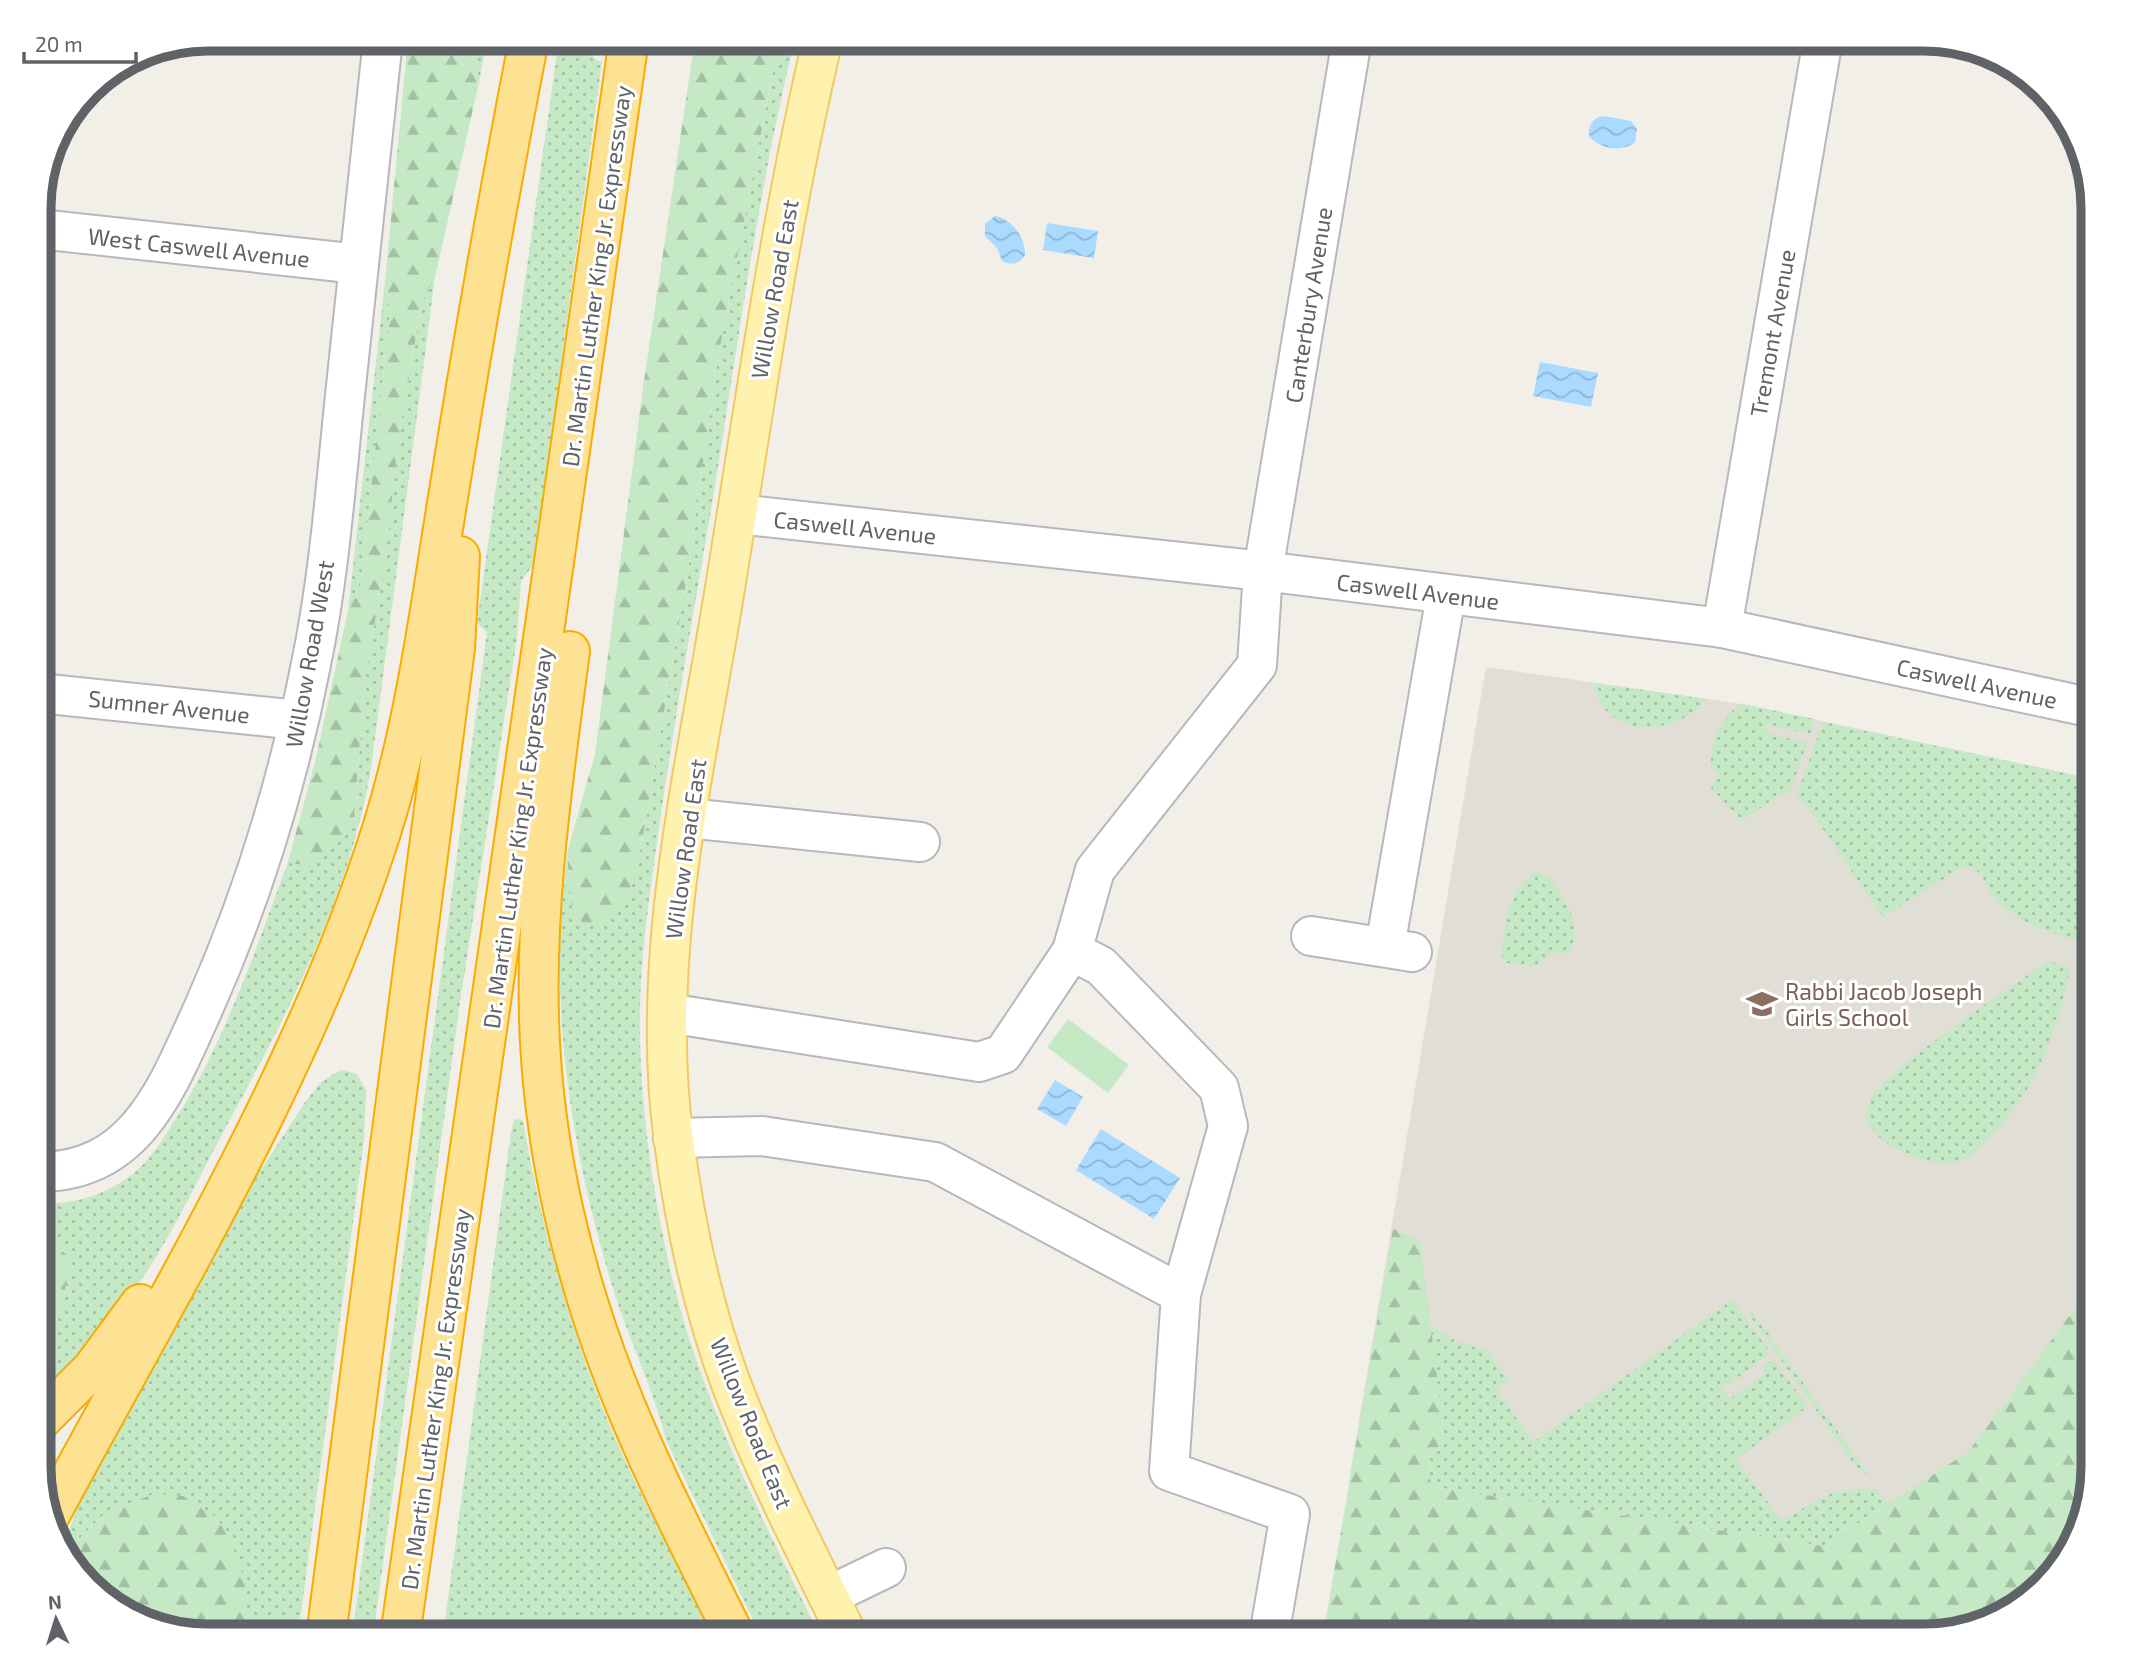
<svg xmlns="http://www.w3.org/2000/svg" width="2132" height="1675" viewBox="0 0 2132 1675" font-family="'Exo 2',sans-serif">
<defs>
<pattern id="green-dots" width="8" height="8" patternUnits="userSpaceOnUse" patternTransform="scale(1.75)"><rect width="8" height="8" fill="#c5e8c5"/><path d="M2 2h.1M6 6h.1" fill="none" stroke="#a3c0a4" stroke-width="1.8" stroke-linecap="round"/></pattern>
<pattern id="forest-firs" width="22" height="20" patternUnits="userSpaceOnUse" patternTransform="scale(1.75)"><rect width="22" height="20" fill="#c5e8c5"/><path d="M5 1l3.5 6h-7zM16 11l3.5 6h-7z" fill="#a3c0a4"/></pattern>
<pattern id="water-waves" width="16" height="10" patternUnits="userSpaceOnUse" patternTransform="scale(1.75)"><rect width="16" height="10" fill="#aadaff"/><path d="M0 5q4-4 8 0t8 0" fill="none" stroke="#8eb4d2"/></pattern>
</defs>
<rect width="100%" height="100%" fill="#f1efe8"/>
<path fill="#e1ded6" d="M1486 667 1742 704 2093 779V1284L1969 1451 1824 1546 1350 1474Z"/>
<g fill="url(#green-dots)">
<path d="M477 39H487L478 87 473 69Z"/>
<path d="M559 39H598L593 58 602 62 534 564 521 581 517 638 460 1002 373 1636H352L487 632 477 623Z"/>
<path d="M779 39H795C757 193 737 353 711 510 693 616 674 722 659 828 649 899 638 970 640 1041 642 1110 651 1179 665 1246 693 1385 758 1510 820 1636H761L666 1440C653 1387 628 1338 612 1285 578 1172 557 1057 560 938 561 910 565 882 567 853L572 907 641 848 688 571 717 363Z"/>
<path d="M435 277 371 768C350 895 288 1013 227 1125 202 1171 179 1221 151 1265 120 1314 80 1358 39 1398V1332L63 1304 70 1258 39 1229V1204C74 1204 104 1196 133 1174 152 1158 165 1136 178 1115 227 1037 256 948 288 862L306 866 354 818 365 680 385 562 399 435 422 302Z"/>
<path d="M385 282 390 315 360 589 348 611Z"/>
<path d="M1594 683 1706 699C1676 738 1603 740 1594 683Z"/>
<path d="M1742 704 1815 719 1810 734 1767 724 1766 733 1807 743 1790 792 1778 796 1742 821 1711 788 1719 775 1711 769C1710 743 1720 717 1742 704Z"/>
<path d="M1823 722 2093 779V873L2080 940C2053 935 2021 923 2000 904 1988 893 1985 873 1970 866L1959 869 1883 917 1805 803 1796 797Z"/>
<path d="M1536 872C1556 876 1574 912 1575 931 1575 939 1572 946 1570 953H1553L1535 966 1506 963 1502 956C1504 926 1508 889 1536 872Z"/>
<path d="M2047 961 2070 967C2058 1032 2034 1095 1986 1141 1979 1148 1971 1157 1961 1161 1933 1171 1852 1141 1869 1102 1882 1070 2011 989 2047 961Z"/>
<path d="M341 1070 357 1074 366 1090 364 1140 298 1636H245L102 1516 65 1553 62 1550 83 1492 240 1202 306 1101 321 1082Z"/>
<path d="M518 1119 523 1121C540 1220 567 1318 604 1412 635 1488 676 1562 712 1636H443L511 1132 514 1120Z"/>
<path d="M1732 1300 1771 1353 1722 1389 1730 1399 1766 1373 1762 1367 1773 1359 1808 1407 1736 1459 1781 1520 1836 1491 1878 1489 1888 1504 1824 1546 1434 1487 1424 1470 1425 1460 1433 1450 1442 1418 1429 1325 1458 1342 1487 1351 1508 1380 1496 1389 1533 1442Z"/>
<path d="M1750 1308 1868 1474 1856 1467 1750 1316Z"/>
</g>
<g fill="url(#forest-firs)">
<path d="M408 39H477L473 69 478 87 435 277 422 302 399 435 385 562 365 680 354 818 345 835 306 866 288 862 316 758 348 611 360 589 390 315 385 282Z"/>
<path d="M695 39H779L717 363 688 571 641 848C632 885 630 926 584 925L572 908 567 853 595 754 643 388Z"/>
<path d="M39 1229 70 1258 63 1304 39 1332Z"/>
<path d="M1393 1229 1420 1240 1442 1418C1443 1423 1444 1432 1443 1436 1434 1463 1414 1453 1434 1487L1824 1546 1969 1451 2093 1284V1467L2084 1522 2052 1578 1999 1619 1924 1636H1323Z"/>
<path d="M153 1494 183 1496 217 1518 235 1547 245 1583V1636H208L153 1627 105 1599 100 1577 82 1576 65 1553 102 1516Z"/>
</g>
<path fill="#c5e8c5" d="M1068 1019 1129 1065 1108 1093 1047 1047Z"/>
<g fill="url(#water-waves)">
<path d="M1603 116 1631 121 1637 129 1635 142C1623 153 1599 149 1589 136 1588 126 1593 117 1603 116Z"/>
<path d="M995 216C1012 219 1026 238 1025 255 1020 264 1011 266 1002 261L997 248 985 236V224Z"/>
<path d="M1047 223 1098 231 1094 258 1043 250Z"/>
<path d="M1540 362 1598 373 1591 407 1533 396Z"/>
<path d="M1055 1080 1083 1097 1066 1126 1037 1109Z"/>
<path d="M1101 1129 1180 1178 1154 1219 1076 1170Z"/>
</g>
<g fill="none" stroke-linecap="round" stroke-linejoin="round">
<defs>
<g id="minor">
<path d="M39 229 359 264"/>
<path d="M737 514 1263 571 1722 628 2093 708"/>
<path d="M1722 628 1823 39"/>
<path d="M39 693 298 720"/>
<path d="M687 818 920 842"/>
<path d="M1311 936 1412 952"/>
<path d="M1385 947 1446 595"/>
<path d="M1072 951 1095 870 1257 665 1263 571 1352 39"/>
<path d="M668 1013 979 1062 1003 1054 1072 951 1101 966 1219 1088 1228 1126 1181 1294"/>
<path d="M673 1138 762 1136 935 1162 1181 1294 1169 1471 1290 1514 1269 1636"/>
<path d="M39 1172C138 1172 168 1085 203 1009 252 899 288 782 311 664 330 573 336 479 346 386 358 270 370 154 383 39"/>
<path d="M828 1596 886 1568"/>
</g>
<path id="major" d="M823 39C779 223 754 412 723 600 694 776 649 962 674 1141 685 1225 703 1310 733 1389 766 1474 808 1555 848 1636"/>
<g id="highway">
<path d="M570 651C553 780 533 912 540 1042 546 1157 574 1275 616 1382 650 1469 694 1553 735 1636"/>
<path d="M39 1422 92 1369 140 1304"/>
<path d="M49 1517C167 1297 307 1067 382 829 418 714 432 592 452 473 475 328 501 183 529 39"/>
<path d="M326 1636 455 648 460 556"/>
<path d="M400 1636 629 39"/>
</g>
</defs>
<use href="#minor" stroke="#b5b8bc" stroke-width="42"/>
<use href="#major" stroke="#f2c960" stroke-width="42"/>
<use href="#highway" stroke="#f9ab00" stroke-width="42"/>
<use href="#minor" stroke="#fff" stroke-width="38"/>
<use href="#major" stroke="#fff2af" stroke-width="38"/>
<use href="#highway" stroke="#fde293" stroke-width="38"/>
</g>
<defs>
<symbol id="school-bare" viewBox="-9 -9 18 18"><path d="M0-5L7-2L0 1L-7-2ZM-4 1L0 2.5L4 1V4Q0 6-4 4Z" fill="#8d6e63" stroke="#fff" stroke-width="2.5" paint-order="stroke"/></symbol>
</defs>
<g fill-rule="evenodd">
<use href="#school-bare" x="1740" y="982" width="44" height="44"/>
</g>
<g text-anchor="middle" dominant-baseline="central" stroke-width="6" stroke-linejoin="round" paint-order="stroke">
<g font-size="23" fill="#5f6368" stroke="#fff">
<text transform="translate(199 247) rotate(6)">West Caswell Avenue</text>
<text transform="translate(596 276) rotate(-82)">Dr. Martin Luther King Jr. Expressway</text>
<text transform="translate(774 289) rotate(-80)">Willow Road East</text>
<text transform="translate(1308 305) rotate(-81)">Canterbury Avenue</text>
<text transform="translate(1772 333) rotate(-80)">Tremont Avenue</text>
<text transform="translate(855 527) rotate(6)">Caswell Avenue</text>
<text transform="translate(1418 591) rotate(7)">Caswell Avenue</text>
<text transform="translate(309 654) rotate(-80)">Willow Road West</text>
<text transform="translate(1977 683) rotate(12)">Caswell Avenue</text>
<text transform="translate(169 706) rotate(6)">Sumner Avenue</text>
<text transform="translate(517 838) rotate(-82)">Dr. Martin Luther King Jr. Expressway</text>
<text transform="translate(685 849) rotate(-82)">Willow Road East</text>
<text transform="translate(435 1399) rotate(-82)">Dr. Martin Luther King Jr. Expressway</text>
<text transform="translate(752 1423) rotate(68)">Willow Road East</text>
</g>
<g font-size="23" fill="#785e54" stroke="#fff" text-anchor="start">
<text x="1785" y="991">Rabbi Jacob Joseph<tspan x="1785" dy="26">Girls School</tspan></text>
</g>
</g>
<path d="M0 0H2132V1675H0ZM208 51H1924A157 157 0 0 1 2081 208V1467A157 157 0 0 1 1924 1624H208A157 157 0 0 1 51 1467V208A157 157 0 0 1 208 51Z" fill="#fff" fill-rule="evenodd"/>
<path fill="none" stroke="#5f6368" stroke-width="9" d="M208 51H1924A157 157 0 0 1 2081 208V1467A157 157 0 0 1 1924 1624H208A157 157 0 0 1 51 1467V208A157 157 0 0 1 208 51Z"/>
<g transform="translate(56 1619) rotate(356)" stroke="#ffffff" stroke-width="5" paint-order="stroke">
<path d="M0-5L12 26L0 18L-12 26Z" fill="#5f6368"/>
<text y="-10" font-size="19" font-weight="bold" text-anchor="middle" fill="#5f6368">N</text>
</g>
<path d="M24 52v10h112v-10" fill="none" stroke="#5f6368" stroke-width="3.5"/>
<text x="35" y="52" font-size="21" fill="#5f6368" stroke="#ffffff" stroke-width="5" paint-order="stroke">20 m</text>
</svg>
